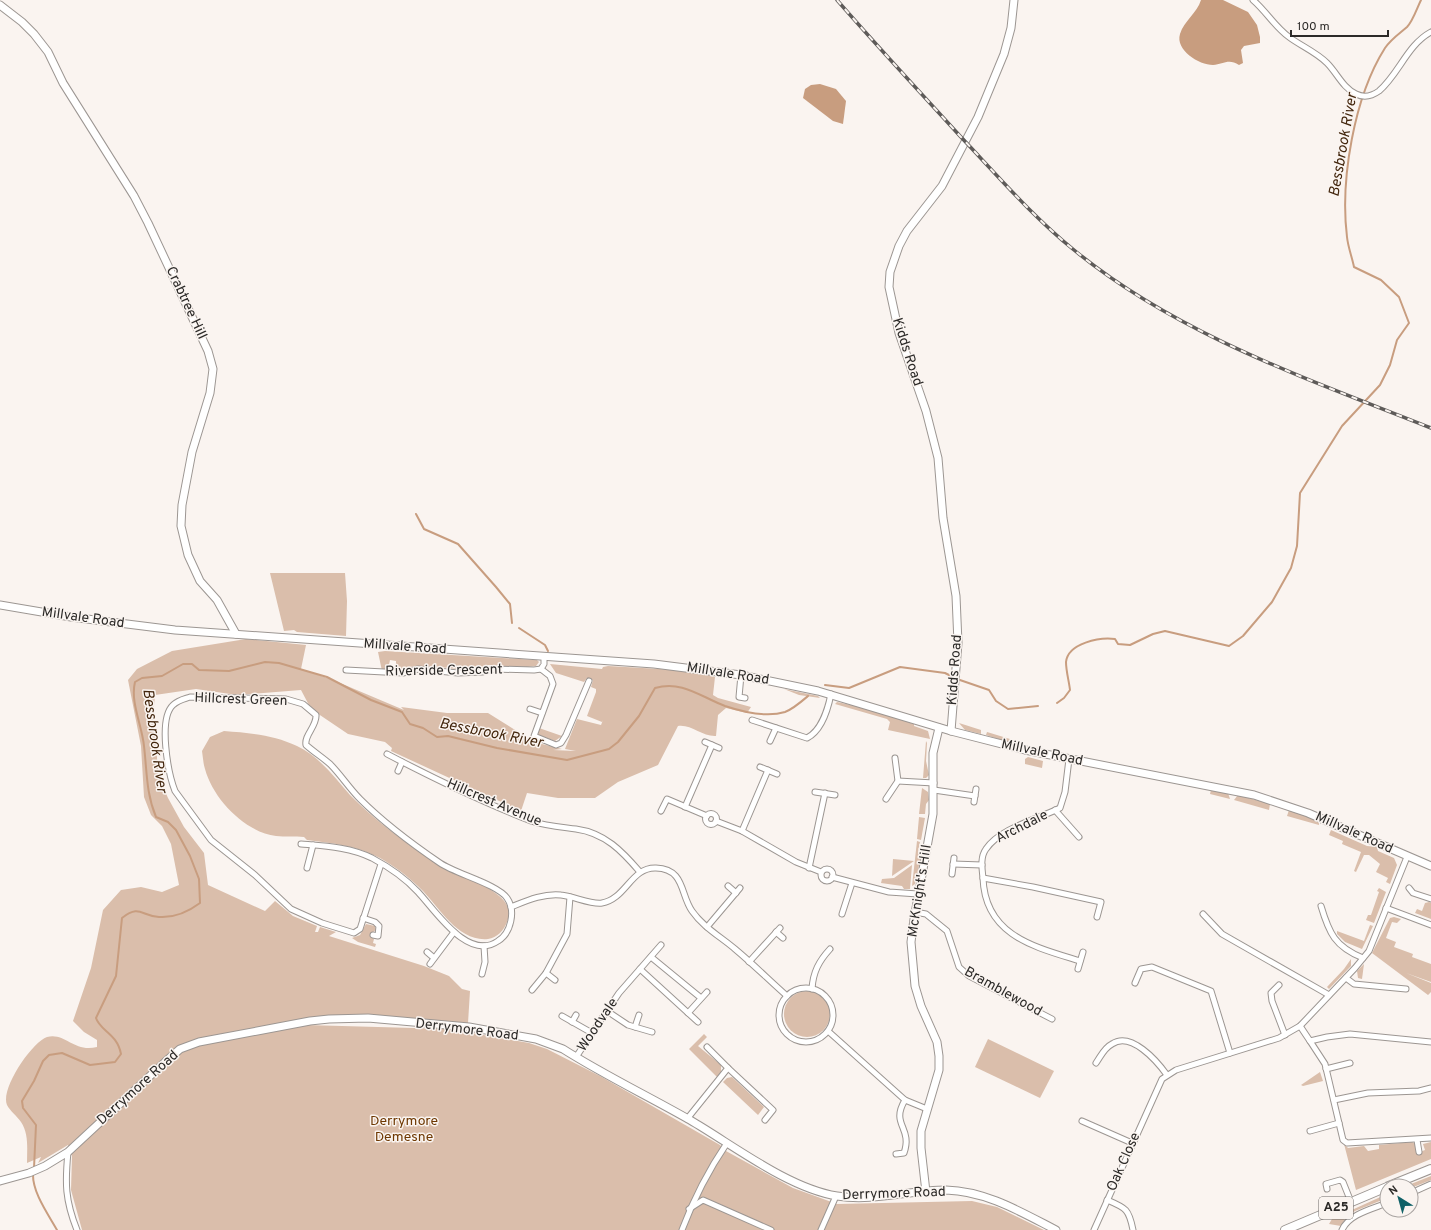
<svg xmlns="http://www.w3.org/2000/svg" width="1431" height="1230" viewBox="0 0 1431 1230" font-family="Overpass,sans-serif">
<rect width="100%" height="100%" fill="#faf4f0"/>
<g fill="#dabeab">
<path d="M270 573H345L347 601 346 636 297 632 294 630 284 631Z"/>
<path d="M246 639 306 645 301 669 333 680 404 710 401 707 447 713H488L523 735 522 739 562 749 553 750 576 751 565 749 577 719 601 725 603 720 602 722 587 716 596 692V689L591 687 593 680 587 678 584 682 556 673 550 664 602 669 603 667 608 666 694 671 715 677 713 695 718 698 751 707 747 713 726 708 718 715 716 736C703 737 691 724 678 726L658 765 618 782 595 798H558L527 793 521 811 391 751 392 748 385 742 348 734 311 709 301 690 237 695 196 689 155 695 153 717 159 778 168 798 184 827 204 853 208 885 265 911 275 901 293 916 317 926 315 932H318L320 927 336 932 329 936 424 966 449 976 462 989 470 991 468 1023 354 1020 306 1025 450 1029 529 1043 547 1049 600 1076 720 1145 726 1151 793 1188 837 1204 972 1201 997 1207 1044 1230H82L71 1190 72 1156 68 1145 38 1163 41 1157 27 1163C27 1149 29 1134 21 1122 17 1116 10 1111 7 1105 0 1089 32 1042 47 1037 65 1032 74 1053 97 1047V1040L84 1032 73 1021 91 968 103 910 121 890 141 887 162 892 179 885 171 844 162 826 151 815 144 797 141 746 128 680 137 669 172 651Z"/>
<path d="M385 651 537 660 539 662 536 666 527 667 488 665C470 678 426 658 401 670L396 669V661L390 660 388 669 382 671 378 652Z"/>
<path d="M784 689 818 696 820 698 799 695Z"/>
<path d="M837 702 851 705 852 703 914 724V726L928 731 930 739 888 730 890 722 887 719 835 704Z"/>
<path d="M959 723 981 730V734L965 730Z"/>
<path d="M539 728 562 736 555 741 538 735Z"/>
<path d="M224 731C250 733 274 735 297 746 320 757 334 777 350 795 377 823 427 860 462 876 479 884 518 897 507 922 504 930 497 938 488 939 459 942 440 909 423 891 410 878 396 867 380 858 357 846 333 843 307 840L304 837C295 836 285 837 276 836 245 832 213 799 205 769 203 763 203 757 202 751L210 737Z"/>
<path d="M987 732 1010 739V743L986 735Z"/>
<path d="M926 741 927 743 926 761 929 775 926 778H923Z"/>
<path d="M1028 757 1043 761 1042 768 1025 764V759Z"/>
<path d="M922 788 928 792 929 800 926 804 925 814H919Z"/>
<path d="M1211 790 1228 793 1230 799 1210 794Z"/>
<path d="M1238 795 1270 804 1269 810 1234 800Z"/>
<path d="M1289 810 1319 821V825L1287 816Z"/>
<path d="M919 817 925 818 921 840 917 839Z"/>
<path d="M1331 830 1367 846 1377 847 1378 851 1394 858 1397 865 1390 884 1386 882 1388 878 1376 872 1380 864 1369 855H1364L1356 872 1354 871 1361 852 1342 844 1343 841 1329 835Z"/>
<path d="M917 841 920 842 918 852 921 856 915 884 912 886Z"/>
<path d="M893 859 914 861 892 876Z"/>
<path d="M912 865 910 889H904L902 886 881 883 882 879 894 878Z"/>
<path d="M1379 888 1386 892 1374 923 1366 920 1368 915H1371L1379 892 1377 891Z"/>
<path d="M1429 902 1431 903V919L1415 913 1417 909 1422 911 1425 903Z"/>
<path d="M1394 917 1401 919 1397 923 1392 922 1386 938 1396 942 1394 947 1413 954 1412 957 1431 964V982L1406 973 1431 983V992L1428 995 1372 953 1390 918Z"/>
<path d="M366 924 375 926 376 930 373 932 371 937 374 939 373 943 376 944 375 947 358 942 352 938 360 935Z"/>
<path d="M1370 925 1373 926 1362 949 1345 942 1337 934V931L1364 941Z"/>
<path d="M1351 959V966L1329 989 1327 987 1344 969Z"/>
<path d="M1364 964 1362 979 1358 978 1357 971Z"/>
<circle cx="807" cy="1014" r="23"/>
<path d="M704 1034 707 1037 698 1046 721 1065V1072L717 1077 689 1049Z"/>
<path d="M988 1039 1054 1071 1040 1098 975 1067Z"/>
<path d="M1320 1072 1323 1081 1303 1086 1301 1085Z"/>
<path d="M732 1077 764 1107 758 1115 723 1082 727 1078Z"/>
<path d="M1412 1142 1416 1144 1417 1153 1425 1150 1423 1144 1431 1142V1159L1356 1190 1344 1144 1348 1148 1364 1146 1368 1151 1379 1149V1145Z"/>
<path d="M1431 1176V1180L1411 1188V1186H1406Z"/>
<path d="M1387 1194V1198L1355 1211 1345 1219 1341 1226 1329 1224 1332 1219Z"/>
</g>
<g fill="#c89d7f">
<path d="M1201 0H1223L1248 12 1257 25 1260 37V43L1244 46 1241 50 1243 63 1239 65C1229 58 1223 64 1213 65 1199 65 1175 50 1180 34 1184 21 1197 13 1201 0Z"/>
<path d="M820 84 836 89 846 101 843 124 833 121 803 98 805 89 811 85Z"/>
</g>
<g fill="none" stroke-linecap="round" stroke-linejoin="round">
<g stroke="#c89d7f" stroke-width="2">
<path d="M416 514 424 529 458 544 496 587 510 604 512 623"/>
<path d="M519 628 545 645 548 651"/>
<path d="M957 679 989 690 996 701 1008 709 1038 706"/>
<path d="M825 685 849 688 900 667 945 673 953 677"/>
<path d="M1057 703 1064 698 1070 690C1069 681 1066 671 1066 662 1068 643 1100 637 1115 639L1118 644 1130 645 1153 634 1165 631 1229 646 1243 636 1272 602 1291 568 1297 546 1300 493 1342 426 1380 385 1390 365 1397 340 1409 323 1399 297 1381 280 1354 267C1352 257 1348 247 1347 237 1340 180 1354 97 1385 48 1391 39 1399 34 1407 27 1413 21 1417 8 1421 0"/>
<path d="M34 1168 36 1125 23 1108 22 1101 34 1081 43 1061 49 1055 62 1053 90 1065 115 1062 121 1054C117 1033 100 1031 96 1018L116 976 122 918C140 904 141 916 159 917 174 918 188 912 200 903L199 879 190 856 176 830 168 822 156 817C146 793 147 771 144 746 142 725 130 702 135 682L142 678 162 676 183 664H192L199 670 229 671 265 662 279 663 327 677 371 700 402 712 410 724 423 728 437 737 448 736 497 748 567 760 609 749 618 742 639 716 655 688C682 680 701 697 725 706 743 712 766 718 785 712 793 709 801 702 808 696"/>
<path d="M33 1173C32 1192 48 1214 57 1230"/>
</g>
<defs>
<g id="street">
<path d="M1253 0C1266 11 1275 27 1289 37 1301 46 1316 52 1327 63 1337 73 1343 88 1356 94 1364 98 1372 96 1379 91 1399 74 1407 45 1431 32"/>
<path d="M541 669 550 676 553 684 534 736 556 745 561 743 566 735 589 681"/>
<path d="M346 670 403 673 418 669 458 673 482 672 493 669 534 670 541 669 544 664V656"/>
<path d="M741 675 739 697 745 698"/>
<path d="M530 709 542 713"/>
<path d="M752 720 807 738C821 731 828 709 831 694"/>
<path d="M770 741 776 728"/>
<path d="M705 742 719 748"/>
<path d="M387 754C433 778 482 802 531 821 546 826 561 827 576 829 605 833 622 851 640 872"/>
<path d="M1069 759 1065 792 1060 808C1038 819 1000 828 986 849 980 857 982 869 983 878 985 936 1035 947 1080 961"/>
<path d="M760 767 777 774"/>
<path d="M398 771 402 762"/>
<path d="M898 781 934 783"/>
<path d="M934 790 975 796"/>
<path d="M815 792 835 795"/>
<path d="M886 799 898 781 895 758"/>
<path d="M974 802 976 789"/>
<path d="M685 807 712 745"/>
<path d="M1055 810 1079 837"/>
<path d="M661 811 667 799 707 816"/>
<circle cx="711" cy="819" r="5.5"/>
<path d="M716 821 742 831 796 862 821 872"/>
<path d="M742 831 768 770"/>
<path d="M301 844C325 846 350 847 372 858 389 867 405 878 418 892 435 910 468 962 498 941 511 933 516 911 507 898 497 884 456 874 440 863 415 846 381 820 360 799 349 788 341 775 330 764 323 758 314 752 306 745 304 735 317 726 316 715L303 704 286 699 190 697C184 699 178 700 173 705 158 719 168 773 175 791L211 840 255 875 291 909 322 923 354 933 360 929 381 864"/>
<path d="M953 864 982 865"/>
<path d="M307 868 313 845"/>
<path d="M809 868 825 793"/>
<circle cx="827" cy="875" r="6"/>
<path d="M952 874 954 858"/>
<path d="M832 877 889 892 918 894"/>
<path d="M983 878 1033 887 1101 902 1097 917"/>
<path d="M728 886 736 893"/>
<path d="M1409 888 1413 893 1431 899"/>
<path d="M1321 906C1329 933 1335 947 1363 958"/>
<path d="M511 907C526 901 544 893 561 895 573 896 592 905 602 903 626 899 631 867 656 868 685 869 680 894 692 911 703 927 721 937 735 949 753 964 770 981 787 996"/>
<path d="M1386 908 1431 925"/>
<path d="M915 912 926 914 947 931 959 967 969 976 1052 1019"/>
<path d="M842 914 852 883"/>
<path d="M1203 914 1222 934 1329 995"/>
<path d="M363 918 375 922 379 926 378 936 373 935"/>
<path d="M707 927 740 888"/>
<path d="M776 932 783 938"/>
<path d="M427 952 434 958"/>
<path d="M651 957 701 998"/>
<path d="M749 962 780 928"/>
<path d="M430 964 454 932"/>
<path d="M640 969 698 1022"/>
<path d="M1078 969 1083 952"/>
<path d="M546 973 555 980"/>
<path d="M482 974 485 962 484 946"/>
<path d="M1346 978 1354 984 1406 989"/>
<path d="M1135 983 1141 969 1152 967 1211 991 1230 1053"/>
<path d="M1279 985 1271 993 1272 1001 1285 1035"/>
<circle cx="806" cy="1015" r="27"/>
<path d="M812 989C813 972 819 961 830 949"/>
<path d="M532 990 546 973 567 934 570 897"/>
<path d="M607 1011 628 1025 652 1032"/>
<path d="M688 1013 707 992"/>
<path d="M562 1016 592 1033"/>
<path d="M572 1022 576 1015"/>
<path d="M1300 1026 1310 1041 1327 1037 1350 1034 1431 1042"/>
<path d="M635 1027 639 1015"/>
<path d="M828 1031 905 1100 927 1109"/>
<path d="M1310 1041 1325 1064 1343 1140 1347 1143 1431 1138"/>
<path d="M576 1057 619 993 661 945"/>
<path d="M1096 1063C1101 1056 1104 1048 1112 1044 1131 1031 1157 1061 1167 1075"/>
<path d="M728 1068 773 1110 765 1120"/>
<path d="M1326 1069 1350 1063"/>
<path d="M1334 1100 1368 1093 1419 1091 1431 1088"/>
<path d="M687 1119 728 1068 707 1047"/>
<path d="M1082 1121 1132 1143"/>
<path d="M1310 1131 1339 1123"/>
<path d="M1417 1140 1419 1152"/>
<path d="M68 1152C65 1183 65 1200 77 1230"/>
<path d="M896 1154 904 1153C913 1127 890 1125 905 1100"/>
<path d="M1327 1189 1326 1184 1340 1180 1343 1182 1351 1202"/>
<path d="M1411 1193 1431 1184"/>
<path d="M1107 1200C1126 1208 1129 1209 1133 1230"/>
<path d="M689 1209 703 1200 771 1230"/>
<path d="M682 1230C694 1198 708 1171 727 1143"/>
<path d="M821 1230 836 1196"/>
<path d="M1094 1230 1162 1079 1176 1070 1279 1038 1300 1026 1355 968 1369 951 1407 857"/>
<path d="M1342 1230C1349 1214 1372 1209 1387 1203"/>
</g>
<g id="secondary">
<path d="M0 5 22 22 34 34 48 52 63 83 134 196 148 223 208 351 213 369 210 393 192 452 182 505 181 526 188 555 200 581 217 600 236 634"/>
<path d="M0 605 71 617 175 630 654 664 741 675 818 691 951 731 1025 750 1254 795 1308 813 1431 866"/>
<path d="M951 731 958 643 956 596 943 518 938 458 926 411 899 333 889 287 890 272 899 246 907 231 942 186 978 117 1004 54 1011 28 1014 0"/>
<path d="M0 1181 29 1173 45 1166 68 1152 165 1062 180 1049 199 1042 310 1021 329 1019 368 1018 469 1027 536 1039 563 1049C604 1075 648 1096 690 1120 733 1145 788 1188 837 1196 873 1202 910 1190 946 1190 986 1191 1021 1212 1056 1230"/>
<path d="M926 1192 921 1148V1131L939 1070V1056L937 1042 921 1006 915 986 911 942 914 919 933 814V753L939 728"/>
</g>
<g id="primary">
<path d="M1389 1186 1431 1169"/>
<path d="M1285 1230 1387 1187"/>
</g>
</defs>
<use href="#street" stroke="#9c9692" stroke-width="7"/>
<use href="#secondary" stroke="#9c9692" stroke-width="9"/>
<use href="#primary" stroke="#9c9692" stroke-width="10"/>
<use href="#street" stroke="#fff" stroke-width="5"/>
<use href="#secondary" stroke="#fff" stroke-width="7"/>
<use href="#primary" stroke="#fff" stroke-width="8"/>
<defs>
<path id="rail" d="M837 0C877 46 919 91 960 136 997 175 1032 216 1074 250 1178 335 1308 379 1431 428"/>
</defs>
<use href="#rail" stroke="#5e5b59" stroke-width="3.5"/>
<use href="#rail" stroke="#faf4f0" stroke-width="2" stroke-dasharray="6" stroke-linecap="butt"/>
</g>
<g text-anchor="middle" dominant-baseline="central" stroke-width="3" stroke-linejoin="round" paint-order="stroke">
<rect fill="#faf4f0" stroke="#6a6764" stroke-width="1" x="1319" y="1197" width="34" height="22" rx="3"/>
<g font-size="13" font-weight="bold" fill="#2c2a28">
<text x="1336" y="1208">A25</text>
</g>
<g font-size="14" fill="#2c2a28" stroke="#faf4f0">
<text transform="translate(186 303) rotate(65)">Crabtree Hill</text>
<text transform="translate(907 352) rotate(72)">Kidds Road</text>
<text transform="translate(83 618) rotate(8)">Millvale Road</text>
<text transform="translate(405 647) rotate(4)">Millvale Road</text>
<text transform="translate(955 670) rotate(-86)">Kidds Road</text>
<text transform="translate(444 671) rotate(-1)">Riverside Crescent</text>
<text transform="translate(728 674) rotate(9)">Millvale Road</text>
<text transform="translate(241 700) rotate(2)">Hillcrest Green</text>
<text transform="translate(1042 753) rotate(12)">Millvale Road</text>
<text transform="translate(494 803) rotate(23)">Hillcrest Avenue</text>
<text transform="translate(1022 827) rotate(-27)">Archdale</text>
<text transform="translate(1354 833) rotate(24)">Millvale Road</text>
<text transform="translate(920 891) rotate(-81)">McKnight's Hill</text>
<text transform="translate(1003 992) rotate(29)">Bramblewood</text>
<text transform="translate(598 1025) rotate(-56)">Woodvale</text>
<text transform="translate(467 1030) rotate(7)">Derrymore Road</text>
<text transform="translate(138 1088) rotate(-42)">Derrymore Road</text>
<text transform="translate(1124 1162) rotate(-66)">Oak Close</text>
<text transform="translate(894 1194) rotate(-2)">Derrymore Road</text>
</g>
<g font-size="14" fill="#6e3802" stroke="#faf4f0">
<text x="404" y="1121">Derrymore<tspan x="404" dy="16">Demesne</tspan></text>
</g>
<g font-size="15" font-style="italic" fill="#43260d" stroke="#faf4f0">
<text transform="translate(1344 145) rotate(-80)">Bessbrook River</text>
<text transform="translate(491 734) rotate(11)">Bessbrook River</text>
<text transform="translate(154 741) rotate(82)">Bessbrook River</text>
</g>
</g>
<g transform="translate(1399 1198) rotate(323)"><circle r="19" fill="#faf4f0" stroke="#a8a3a0"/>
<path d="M0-3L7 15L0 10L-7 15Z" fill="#106167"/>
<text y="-6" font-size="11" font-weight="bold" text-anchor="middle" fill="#2c2a28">N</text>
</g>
<path d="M1291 30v6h97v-6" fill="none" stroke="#2c2a28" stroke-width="2"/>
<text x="1297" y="30" font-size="12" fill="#2c2a28" stroke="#faf4f0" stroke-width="3" paint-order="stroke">100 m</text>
</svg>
